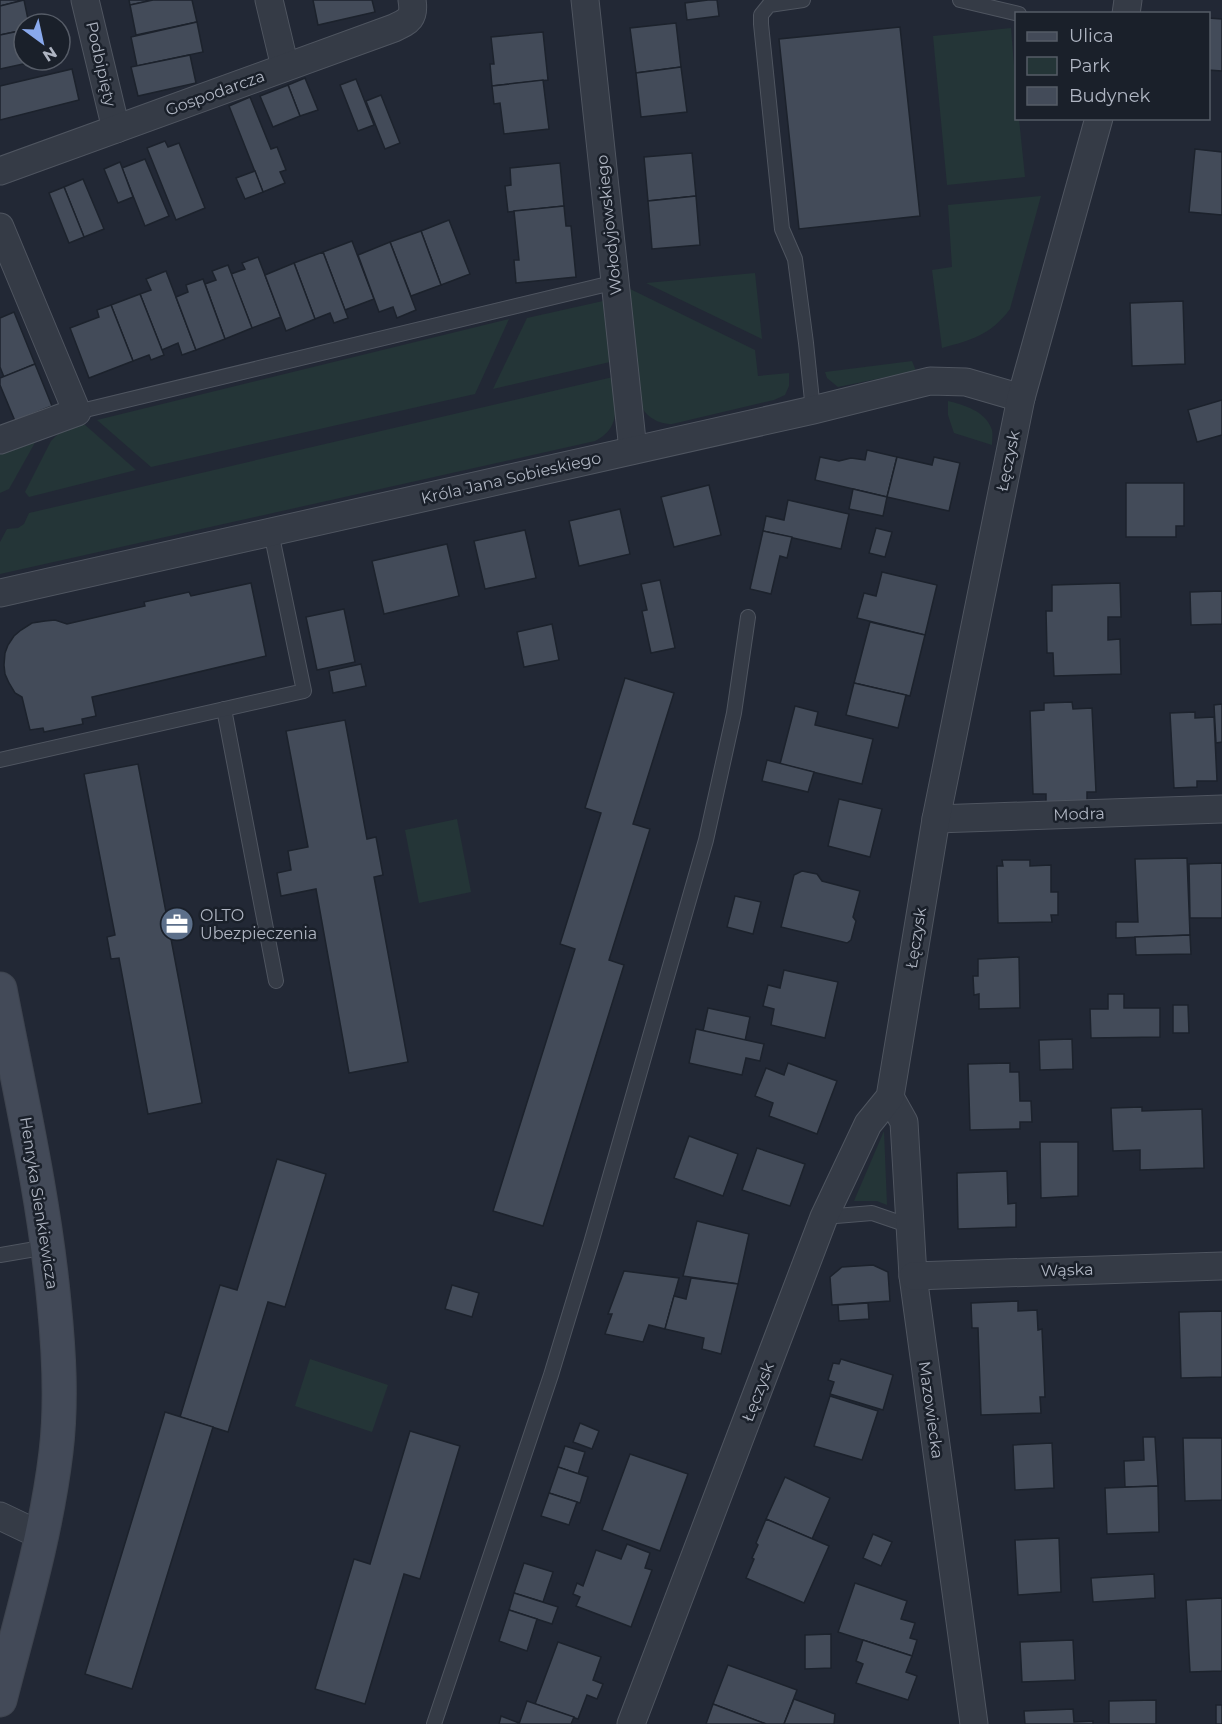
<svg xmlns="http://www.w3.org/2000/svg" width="1222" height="1724" viewBox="0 0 1222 1724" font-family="Montserrat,sans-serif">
<rect width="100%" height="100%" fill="#222835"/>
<g fill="#243537">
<path d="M1011 28 1016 90V118L1019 119 1025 177 947 185 933 36Z"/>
<path d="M1041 196 1010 309C991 335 971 340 942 348L932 270 952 267 948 205Z"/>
<path d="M755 273 762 339 646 283Z"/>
<path d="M624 286 755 350 758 376 789 373V386L785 395 774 400 672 424C655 424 645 415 637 400Z"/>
<path d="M603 301 610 362 493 389 527 318Z"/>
<path d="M509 319 475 394 151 467 97 420Z"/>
<path d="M912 361 916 371 838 387 827 378 825 372Z"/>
<path d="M613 377C615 403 623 427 595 441L0 574V542L7 529 18 528 24 524 29 513Z"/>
<path d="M948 401C964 405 986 411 992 430 993 434 992 440 992 445L954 433 948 415Z"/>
<path d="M84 424 136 470 29 497 25 492 51 441 59 433Z"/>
<path d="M37 439 9 489 0 493V454Z"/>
<path d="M457 819 471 892 419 903 405 830Z"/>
<path d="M884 1131 887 1205 877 1201H854Z"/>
<path d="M310 1359 388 1385 372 1432 295 1406Z"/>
</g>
<g fill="#434b59" stroke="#1c222c" stroke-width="1.5">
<path d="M0 0H24L0 6Z"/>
<path d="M24 0 29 24H24V30L0 35V6Z"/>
<path d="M129 0H153L130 5Z"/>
<path d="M153 0H192L197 22 136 35 130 5Z"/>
<path d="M313 0H372L375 12 318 25Z"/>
<path d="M708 0H717L719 16 687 20 685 3Z"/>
<path d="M1208 18 1222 19V71L1208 70Z"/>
<path d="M197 22 203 52 137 66 131 37Z"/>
<path d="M676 23 681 67 636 73 630 28Z"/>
<path d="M900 27 920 216 799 229 779 39Z"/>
<path d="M24 30V60L37 61 0 69V35Z"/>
<path d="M543 32 548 80 492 86 490 64H494L491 37Z"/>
<path d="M190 55 196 83 138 96 131 67Z"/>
<path d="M681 67 687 112 641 117 636 73Z"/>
<path d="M72 69 79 100 0 120V86Z"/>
<path d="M305 78 318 110 300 116 288 85Z"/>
<path d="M356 79 374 125 358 131 340 85Z"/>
<path d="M543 80 549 129 504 134 500 103 494 104 492 86Z"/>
<path d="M288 85 300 116 273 127 260 96Z"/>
<path d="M381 95 400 143 385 149 366 101Z"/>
<path d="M250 97 271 149 277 147 286 170 280 172 285 183 263 192 229 106Z"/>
<path d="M165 141 168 147 179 143 205 208 176 220 147 148Z"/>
<path d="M1195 149 1222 152V215L1189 212Z"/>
<path d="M692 153 696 196 648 201 644 157Z"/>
<path d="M145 159 169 216 145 226 122 168Z"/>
<path d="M120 162 133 197 118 203 104 169Z"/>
<path d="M560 163 564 206 508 212 505 186 511 185 510 168Z"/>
<path d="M255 171 263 192 245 199 236 178Z"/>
<path d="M83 179 104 229 84 237 64 187Z"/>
<path d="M64 187 84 237 69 243 49 193Z"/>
<path d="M696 196 700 245 652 249 648 201Z"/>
<path d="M564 206 566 226H571L576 277 516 283 514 260H519L514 211Z"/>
<path d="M449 220 470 274 441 285 421 231Z"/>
<path d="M421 231 441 285 411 296 390 242Z"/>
<path d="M352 241 374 299 345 310 323 252Z"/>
<path d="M390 242 416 310 397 318 393 307 379 312 358 255Z"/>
<path d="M323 252 348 318 334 323 330 313 315 319 294 263Z"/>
<path d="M258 257 281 317 252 328 231 274 245 269 242 263Z"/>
<path d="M294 263 315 319 286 331 265 275Z"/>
<path d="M228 265 252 328 225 339 205 284 216 280 212 271Z"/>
<path d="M166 271 196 350 182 355 178 343 162 350 140 294 151 290 146 279Z"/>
<path d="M203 279 225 339 196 350 176 297 188 292 186 285Z"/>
<path d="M140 294 164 355 151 360 149 355 133 361 111 305Z"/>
<path d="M1183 301 1185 364 1132 366 1130 303Z"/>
<path d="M111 305 133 361 89 378 70 328 99 317 97 310Z"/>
<path d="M14 312 35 364 4 377 0 367V318Z"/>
<path d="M35 364 52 406 15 421 0 385V378Z"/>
<path d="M1222 400V435L1197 442 1188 410Z"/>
<path d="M867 450 897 457 887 497 815 480 820 457 839 461 851 458 865 460Z"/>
<path d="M897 457 932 465 934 457 960 463 949 511 887 497Z"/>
<path d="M1126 483H1184V526H1176V537H1126Z"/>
<path d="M709 485 721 535 674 547 661 497Z"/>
<path d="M853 489 887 497 883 516 849 509Z"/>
<path d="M788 500 849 514 841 549 763 531 766 516 784 520Z"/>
<path d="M620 509 630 554 579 566 569 521Z"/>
<path d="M876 528 892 532 885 557 869 553Z"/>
<path d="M525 530 536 578 485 589 474 541Z"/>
<path d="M763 531 792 537 787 558 780 556 771 594 750 589Z"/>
<path d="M447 544 459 596 384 614 372 561Z"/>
<path d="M882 572 937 585 925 635 857 618 864 593 876 596Z"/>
<path d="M660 580 675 648 651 653 642 611 647 610 641 584Z"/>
<path d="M251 583 266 656 92 697 96 716 82 719 83 724 44 732 43 728 30 730 22 697 15 693 9 683 5 674 4 665 5 653 8 645 14 636 21 630 32 623 45 621 55 620 67 624 145 606 144 602 189 592 191 596Z"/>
<path d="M1120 583 1121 617H1108V640L1120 639 1121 674 1054 676 1053 653H1047L1046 611H1052V585Z"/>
<path d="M1222 591V624L1191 625 1190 592Z"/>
<path d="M344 609 355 662 317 670 306 617Z"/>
<path d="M870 622 925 635 910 696 854 683Z"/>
<path d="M552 624 559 660 524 667 517 632Z"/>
<path d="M361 664 366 686 333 693 329 671Z"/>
<path d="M625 678 674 693 633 824 650 829 609 960 624 965 543 1226 493 1211 575 949 560 944 601 813 585 808Z"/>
<path d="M854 683 906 695 898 728 846 715Z"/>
<path d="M1072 702 1073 709 1092 708 1096 792H1087V801L1046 803V794H1033L1030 711 1044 710V703Z"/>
<path d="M1222 704V742L1216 743 1214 705Z"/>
<path d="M795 706 818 712 815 725 873 739 862 784 780 764Z"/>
<path d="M1195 712V718L1214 717 1217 781H1197V787L1174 788 1170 713Z"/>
<path d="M345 720 367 839 376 837 383 875 374 877 408 1062 349 1073 316 889 281 896 277 873 291 870 288 851 308 847 286 731Z"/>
<path d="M767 760 814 772 808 792 762 781Z"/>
<path d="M138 764 202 1103 148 1114 119 958 111 959 107 937 115 935 84 774Z"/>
<path d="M839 799 882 809 870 857 828 846Z"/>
<path d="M1187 858 1190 935 1116 938V922H1138L1135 859Z"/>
<path d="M1002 860H1030V866L1051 865V892H1058V915H1051L1052 922 998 923 997 866H1003Z"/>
<path d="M1222 863V918H1190L1189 864Z"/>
<path d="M802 871 817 874 822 881 860 891 853 917 856 921 851 940 847 943 781 927 794 875Z"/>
<path d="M735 896 761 902 753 934 727 927Z"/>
<path d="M1190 935 1191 954 1136 955 1135 937Z"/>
<path d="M1019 957 1020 1008 979 1009V994L974 995 973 976H978V959Z"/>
<path d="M784 970 838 982 825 1038 771 1025 774 1009 763 1006 768 985 780 988Z"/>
<path d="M1108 994H1124V1008H1160V1037L1091 1038 1090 1009H1108Z"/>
<path d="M1173 1005H1188L1189 1033H1173Z"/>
<path d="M708 1008 750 1017 745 1041 703 1031Z"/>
<path d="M696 1029 764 1044 760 1061 746 1058 742 1075 689 1063Z"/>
<path d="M1072 1039 1073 1069 1040 1070 1039 1040Z"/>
<path d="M788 1063 837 1081 817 1134 769 1116 773 1103 755 1096 766 1068 784 1075Z"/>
<path d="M1010 1063V1072H1019L1020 1101H1031L1032 1122H1020V1129L970 1130 968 1064Z"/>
<path d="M1142 1107V1111L1202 1109 1204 1168 1140 1170V1150L1113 1151 1111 1108Z"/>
<path d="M689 1136 738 1154 723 1196 674 1178Z"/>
<path d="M1040 1142H1078V1196L1041 1198Z"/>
<path d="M757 1148 805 1164 790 1206 742 1190Z"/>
<path d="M277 1159 326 1174 285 1307 268 1302 228 1432 180 1417 220 1285 237 1290Z"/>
<path d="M1007 1171 1008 1204 1016 1203V1227L958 1229 957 1173Z"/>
<path d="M697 1221 749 1234 738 1284 683 1276Z"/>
<path d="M873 1265 888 1272 890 1301 832 1305 830 1277 842 1267Z"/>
<path d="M624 1271 679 1278 665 1329 649 1325 643 1342 605 1334 612 1314H608Z"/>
<path d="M691 1278 738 1284 721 1354 702 1349 704 1338 665 1329 674 1296 686 1299Z"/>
<path d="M452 1285 479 1293 472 1317 445 1309Z"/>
<path d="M1018 1301V1311L1037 1310 1038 1330 1042 1329 1045 1397H1040L1041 1413 981 1415 978 1328H972L971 1303Z"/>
<path d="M868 1303 869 1319 839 1321 838 1305Z"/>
<path d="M1222 1311V1377L1181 1378 1179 1312Z"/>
<path d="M841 1359 893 1375 883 1410 830 1394 834 1382 828 1380 833 1363 839 1364Z"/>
<path d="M830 1396 878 1411 862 1460 814 1446Z"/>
<path d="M165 1412 213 1427 132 1689 85 1674Z"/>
<path d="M580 1423 599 1431 592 1449 573 1442Z"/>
<path d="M410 1431 460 1446 420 1579 404 1574 365 1704 315 1689 354 1559 370 1564Z"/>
<path d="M1143 1437H1155L1158 1486 1125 1487 1124 1461 1144 1460Z"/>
<path d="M1183 1438H1222V1500L1185 1501Z"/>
<path d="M1052 1443 1054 1488 1015 1490 1013 1445Z"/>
<path d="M565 1446 585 1452 578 1474 558 1467Z"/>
<path d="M630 1454 688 1474 660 1551 602 1530Z"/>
<path d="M558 1467 588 1477 580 1503 549 1493Z"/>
<path d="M785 1477 830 1498 812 1539 766 1519Z"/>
<path d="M1158 1486 1159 1532 1107 1534 1105 1488Z"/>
<path d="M549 1493 577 1502 569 1525 541 1516Z"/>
<path d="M766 1519 829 1546 804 1603 746 1578 754 1559 752 1558 758 1545 756 1543Z"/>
<path d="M873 1534 892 1542 881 1566 863 1558Z"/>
<path d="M1059 1538 1061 1592 1018 1595 1015 1540Z"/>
<path d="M627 1544 650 1553 645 1568 652 1570 631 1627 576 1606 580 1597 573 1594 577 1583 583 1586 596 1550 621 1559Z"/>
<path d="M524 1563 553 1572 543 1602 514 1593Z"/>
<path d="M1154 1574 1155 1598 1093 1602 1091 1578Z"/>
<path d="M855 1583 907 1601 901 1619 915 1623 910 1638 917 1640 912 1656 838 1632Z"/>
<path d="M514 1593 558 1607 552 1624 509 1610Z"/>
<path d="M1222 1598V1671L1190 1672 1186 1600Z"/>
<path d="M509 1610 537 1619 527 1651 499 1641Z"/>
<path d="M831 1634V1668L805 1669V1635Z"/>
<path d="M863 1640 912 1656 906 1672 917 1676 908 1700 856 1683 863 1664 856 1661Z"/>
<path d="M1073 1640 1075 1680 1022 1682 1020 1642Z"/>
<path d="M558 1642 601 1657 593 1680 603 1684 597 1699 587 1695 578 1719 535 1704Z"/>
<path d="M728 1665 797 1690 784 1724H766L713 1704Z"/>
<path d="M794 1699 835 1714 834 1724H784Z"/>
<path d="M1156 1700V1724H1109V1701Z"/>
<path d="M527 1701 574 1717 571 1724H519Z"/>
<path d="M713 1704 766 1724H706Z"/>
<rect x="1216" y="1705" width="6" height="19"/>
<path d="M1073 1709 1074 1722 1093 1721V1724H1025L1024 1711Z"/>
<path d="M501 1716 519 1723V1724H499Z"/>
</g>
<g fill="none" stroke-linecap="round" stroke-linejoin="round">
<defs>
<g id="lane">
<path d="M803 0 769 5 761 15V24L782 229 795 259 806 343 813 410"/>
<path d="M960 0 1019 14"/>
<path d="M77 412 616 282"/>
<path d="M224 709 276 981"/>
<path d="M0 760 304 691 271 532"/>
<path d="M824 1217 872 1213 910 1226"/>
<path d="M0 1255 47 1247"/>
<path d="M434 1724 551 1375 591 1243 706 840 734 713 748 617"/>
</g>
<g id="street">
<path d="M85 0 116 129"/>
<path d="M269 0 285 67"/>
<path d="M585 0 633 450"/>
<path d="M1126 14 1128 0"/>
<path d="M0 171 394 28C409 21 415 18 412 0"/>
<path d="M0 227 77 412 0 440"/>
<path d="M0 593 813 410 930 381 966 382 1021 398"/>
<path d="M936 819 1222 809"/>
<path d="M890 1097 904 1122 913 1276 974 1724"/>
<path d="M913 1276 1222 1266"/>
<path d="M0 1516 42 1536"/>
<path d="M631 1724 824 1217 868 1124 890 1097 936 819 1021 398 1099 118"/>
</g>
<path id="secondary" d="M0 989C20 1093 44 1197 54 1302 59 1352 62 1402 56 1452 46 1536 21 1618 0 1700"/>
</defs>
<use href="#lane" stroke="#4f5560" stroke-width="16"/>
<use href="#street" stroke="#4f5560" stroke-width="29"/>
<use href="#secondary" stroke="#3e444f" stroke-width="35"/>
<use href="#lane" stroke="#353b46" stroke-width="14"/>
<use href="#street" stroke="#353b46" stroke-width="27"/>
<use href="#secondary" stroke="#434a58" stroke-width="33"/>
</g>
<defs>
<symbol id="office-disc" viewBox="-11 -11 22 22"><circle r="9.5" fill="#5c6f8a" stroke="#1a202a"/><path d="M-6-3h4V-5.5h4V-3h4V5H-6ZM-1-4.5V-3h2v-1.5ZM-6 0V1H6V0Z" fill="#fff"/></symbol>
</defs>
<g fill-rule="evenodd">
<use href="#office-disc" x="158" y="905" width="38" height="38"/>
</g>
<g text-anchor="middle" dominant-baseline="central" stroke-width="5" stroke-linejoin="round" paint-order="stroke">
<g font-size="16" fill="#afb5c2" stroke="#1a202a">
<text transform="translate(101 64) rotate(77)">Podbipięty</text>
<text transform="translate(215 93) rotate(-20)">Gospodarcza</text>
<text transform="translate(609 225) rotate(-96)">Wołodyjowskiego</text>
<text transform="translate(1008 461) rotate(-78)">Łęczysk</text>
<text transform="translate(511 478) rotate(-13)">Króla Jana Sobieskiego</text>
<text transform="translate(1079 814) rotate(-2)">Modra</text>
<text transform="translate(916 938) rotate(-81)">Łęczysk</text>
<text transform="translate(39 1203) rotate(81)">Henryka Sienkiewicza</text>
<text transform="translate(1067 1270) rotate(-2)">Wąska</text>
<text transform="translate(758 1392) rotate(-69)">Łęczysk</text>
<text transform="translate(931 1410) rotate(82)">Mazowiecka</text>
</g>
<g font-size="16" fill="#afb5c2" stroke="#1a202a" text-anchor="start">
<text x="200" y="915">OLTO<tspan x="200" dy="18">Ubezpieczenia</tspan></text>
</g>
</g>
<rect x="1015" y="12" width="195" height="108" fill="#1a202a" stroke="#565c67" stroke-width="1.5"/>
<rect x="1027" y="32" width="30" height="9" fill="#434a58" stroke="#565c67" stroke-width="1.5"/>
<text x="1069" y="42" font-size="18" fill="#afb5c2">Ulica</text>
<rect x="1027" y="57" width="30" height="18" fill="#243537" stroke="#565c67" stroke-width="1.5"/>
<text x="1069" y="72" font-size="18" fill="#afb5c2">Park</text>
<rect x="1027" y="87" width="30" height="18" fill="#434b59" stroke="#565c67" stroke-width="1.5"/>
<text x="1069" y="102" font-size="18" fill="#afb5c2">Budynek</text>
<g transform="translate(42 42) rotate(147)"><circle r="28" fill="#1a202a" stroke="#565c67" stroke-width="1.5"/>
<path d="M0-4.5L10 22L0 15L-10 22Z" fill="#89a9ed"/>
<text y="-9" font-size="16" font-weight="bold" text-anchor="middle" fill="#afb5c2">N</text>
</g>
</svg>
